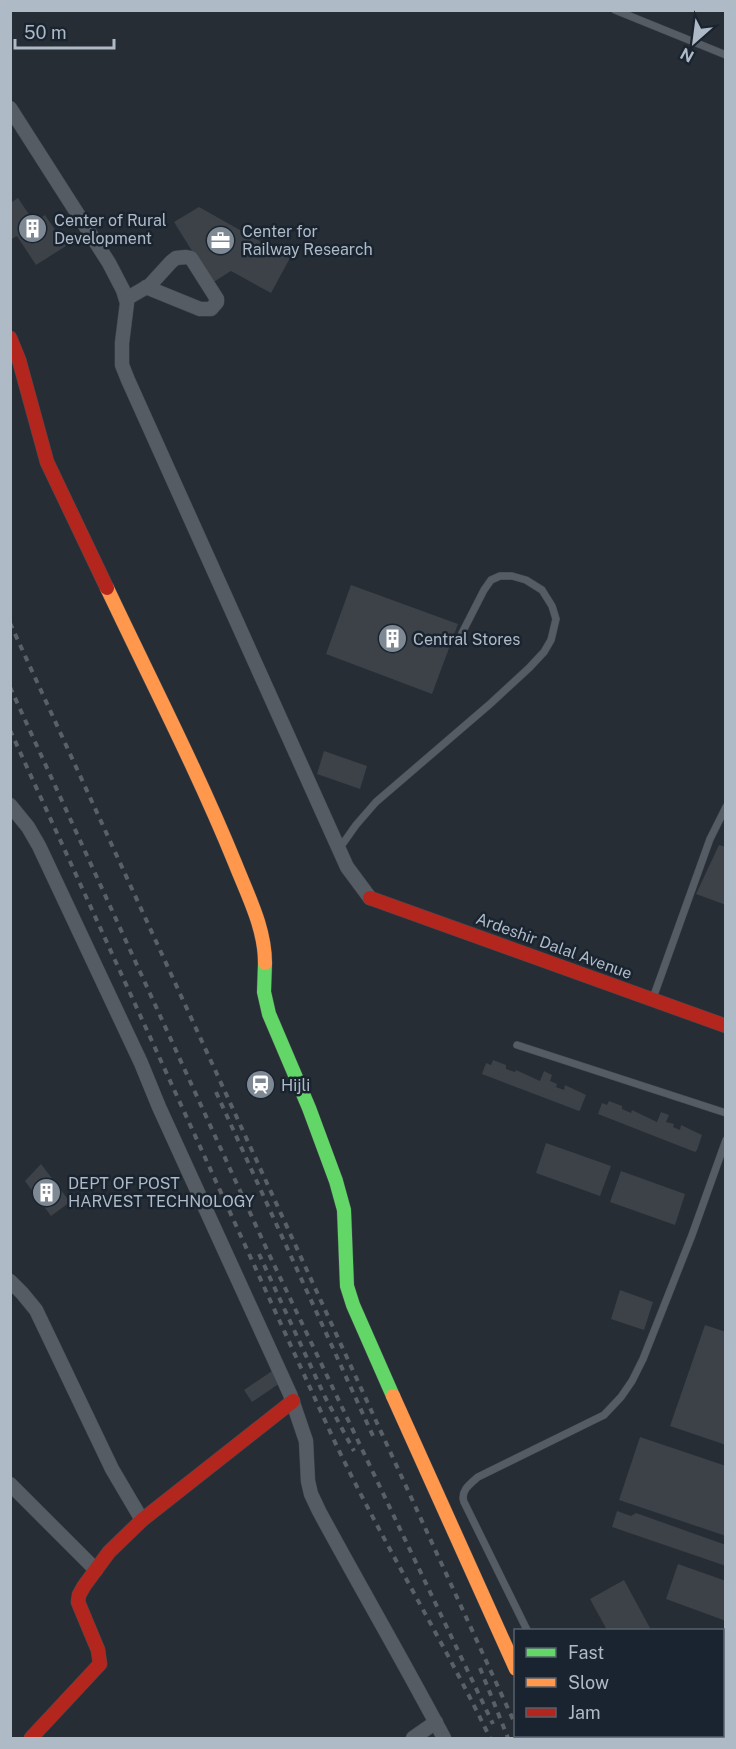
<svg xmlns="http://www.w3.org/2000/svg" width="736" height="1749" viewBox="0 0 736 1749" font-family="'Public Sans',sans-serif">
<rect width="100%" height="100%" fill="#262d35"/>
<g fill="#3c4248">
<path d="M18 198 34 222 45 215 66 246 36 265 17 236 10 240V203Z"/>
<path d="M199 207 290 258 271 293 231 271 212 283 174 222Z"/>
<path d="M351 585 458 624 432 694 326 654Z"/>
<path d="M324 751 367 766 360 789 317 774Z"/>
<path d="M719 845 726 847V905L696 894Z"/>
<path d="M493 1060 506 1065V1069L515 1072 516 1070 540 1081 544 1071 552 1075 550 1081 557 1084 556 1087 564 1090 565 1085 586 1095 580 1110 579 1111 482 1074 486 1063 491 1065Z"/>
<path d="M609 1101 622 1106V1109L631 1113 632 1110 657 1122 661 1112 669 1115 666 1122 674 1124 673 1127 680 1130 681 1125 702 1135 697 1150 695 1152 598 1114 602 1103 607 1105Z"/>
<path d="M546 1143 611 1166 600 1196 536 1173Z"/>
<path d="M41 1164 70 1202 51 1216 25 1181Z"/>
<path d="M621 1171 685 1194 675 1225 610 1202Z"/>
<path d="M620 1290 653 1302 644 1330 611 1319Z"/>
<path d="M705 1325 726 1332V1445L670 1426Z"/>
<path d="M272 1371 280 1383 252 1402 244 1390Z"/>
<path d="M640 1437 726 1466V1536L619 1500Z"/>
<path d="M617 1511 631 1516 636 1513 726 1545V1566L612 1527Z"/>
<path d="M678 1564 726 1581V1621L666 1599Z"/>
<path d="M624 1580 650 1628 645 1630H607L590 1599Z"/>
<path d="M726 1705V1724H725L722 1717V1706Z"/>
<path d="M668 1736H689L692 1738H664Z"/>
</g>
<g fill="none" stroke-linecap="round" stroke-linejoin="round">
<defs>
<g id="lane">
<path d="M615 10 726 55"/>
<path d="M339 849 356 825 376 802 490 704 529 668 544 652 551 640 556 619 552 606 542 590 526 580 512 576H500L491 580 484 590 462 633"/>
<path d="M653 998 710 839 726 807"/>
<path d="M517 1045 726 1113"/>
<path d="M527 1630 464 1502C460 1491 470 1484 478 1477L604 1415 621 1397 632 1381 643 1359 692 1235 726 1140"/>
<path d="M587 1736 589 1738"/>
</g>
<g id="street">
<path d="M10 108 109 263 123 290 127 303 122 343V365L128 380 347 867 370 898"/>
<path d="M126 299 150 285 171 262 176 258 186 257 191 258 217 299V302L211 309H200L146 287"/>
<path d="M10 805 28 827 39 846 141 1063 159 1107 290 1394 306 1441 308 1481 311 1494 319 1511C360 1587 404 1662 444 1738"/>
<path d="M10 1281 22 1293 36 1310 112 1469 142 1520"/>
<path d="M10 1484 96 1570"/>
<path d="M545 1736 546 1738"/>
<path d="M413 1738 436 1722"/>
</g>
<path id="fast" d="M265 963 264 992 269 1014 309 1108 336 1181 344 1210 347 1286 353 1305 393 1396"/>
<g id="slow">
<path d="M107 588C150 679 197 770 235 863 248 896 265 928 265 963"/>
<path d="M393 1396 516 1669"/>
</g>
<g id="jam">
<path d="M10 338 19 360 47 462 107 588"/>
<path d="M370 898 726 1026"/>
<path d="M31 1738 100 1664 98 1650 78 1602 79 1595 84 1586 109 1552 142 1520 293 1401"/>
</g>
</defs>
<use href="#lane" stroke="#444950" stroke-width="8"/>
<use href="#street" stroke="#444950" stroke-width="15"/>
<use href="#fast" stroke="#444950" stroke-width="15"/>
<use href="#slow" stroke="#444950" stroke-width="15"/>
<use href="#jam" stroke="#444950" stroke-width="15"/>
<use href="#lane" stroke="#565c63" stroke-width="7"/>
<use href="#street" stroke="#565c63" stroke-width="14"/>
<use href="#fast" stroke="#63d668" stroke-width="14"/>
<use href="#slow" stroke="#ff974d" stroke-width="14"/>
<use href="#jam" stroke="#b3261e" stroke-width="14"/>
<g stroke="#5a6066" stroke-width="4" stroke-dasharray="6 6" stroke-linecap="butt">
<path d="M10 623 516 1726"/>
<path d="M10 687 268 1252 493 1724"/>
<path d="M10 730 333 1438C381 1540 441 1636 490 1738"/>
<path d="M216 1092 373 1436"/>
<path d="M259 1254 325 1397 354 1451"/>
<path d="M480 1668 508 1738"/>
<path d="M520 1736 522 1738"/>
</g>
</g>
<defs>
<symbol id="building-disc" viewBox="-11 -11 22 22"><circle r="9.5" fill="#7f8994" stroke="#1a2430"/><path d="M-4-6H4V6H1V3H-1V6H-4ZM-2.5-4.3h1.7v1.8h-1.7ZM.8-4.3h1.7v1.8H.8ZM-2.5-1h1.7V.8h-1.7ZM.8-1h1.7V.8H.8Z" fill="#fff"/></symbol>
<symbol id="office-disc" viewBox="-11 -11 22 22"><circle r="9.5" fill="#7f8994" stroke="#1a2430"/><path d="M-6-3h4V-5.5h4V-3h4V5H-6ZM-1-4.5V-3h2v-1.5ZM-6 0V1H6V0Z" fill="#fff"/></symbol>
<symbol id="station-disc" viewBox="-11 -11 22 22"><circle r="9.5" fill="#7f8994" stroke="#1a2430"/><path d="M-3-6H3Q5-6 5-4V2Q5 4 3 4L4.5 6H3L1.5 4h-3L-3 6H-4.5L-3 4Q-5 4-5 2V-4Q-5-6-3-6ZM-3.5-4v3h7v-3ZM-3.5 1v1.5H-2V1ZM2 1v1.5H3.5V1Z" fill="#fff"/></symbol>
</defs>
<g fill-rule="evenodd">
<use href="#building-disc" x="16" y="212" width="33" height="33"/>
<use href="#office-disc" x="204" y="224" width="33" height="33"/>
<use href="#building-disc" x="376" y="622" width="33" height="33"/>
<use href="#station-disc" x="244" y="1068" width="33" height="33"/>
<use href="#building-disc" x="30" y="1176" width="33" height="33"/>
</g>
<g text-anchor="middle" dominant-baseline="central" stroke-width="5" stroke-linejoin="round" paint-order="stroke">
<g font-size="16" fill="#afbac7" stroke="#1a2430" text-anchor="start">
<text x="54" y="220">Center of Rural<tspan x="54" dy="18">Development</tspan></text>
<text x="242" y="231">Center for<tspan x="242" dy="18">Railway Research</tspan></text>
<text x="413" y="639">Central Stores</text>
<text x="281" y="1085">Hijli</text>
<text x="68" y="1183">DEPT OF POST<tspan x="68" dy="18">HARVEST TECHNOLOGY</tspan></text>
</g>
<g font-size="16" fill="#afbac7" stroke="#1a2430">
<text transform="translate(554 946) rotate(20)">Ardeshir Dalal Avenue</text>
</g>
</g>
<rect width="736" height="1749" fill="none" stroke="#afbac7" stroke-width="24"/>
<rect x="514" y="1629" width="210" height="108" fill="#1a2430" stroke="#56606c" stroke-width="1.5"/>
<rect x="526" y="1648" width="30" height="9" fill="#63d668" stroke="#56606c" stroke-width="1.5"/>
<text x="568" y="1659" font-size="18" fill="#afbac7">Fast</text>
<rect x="526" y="1678" width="30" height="9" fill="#ff974d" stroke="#56606c" stroke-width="1.5"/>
<text x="568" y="1689" font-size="18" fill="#afbac7">Slow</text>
<rect x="526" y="1708" width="30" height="9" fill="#b3261e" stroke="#56606c" stroke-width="1.5"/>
<text x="568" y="1719" font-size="18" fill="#afbac7">Jam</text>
<g transform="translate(694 42) rotate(208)" stroke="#1a2430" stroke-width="4.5" paint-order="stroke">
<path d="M0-4.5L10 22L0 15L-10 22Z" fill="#afbac7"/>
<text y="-9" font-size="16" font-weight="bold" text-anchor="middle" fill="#afbac7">N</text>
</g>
<path d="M15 39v9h99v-9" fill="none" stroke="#afbac7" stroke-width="3"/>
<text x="24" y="39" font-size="18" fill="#afbac7" stroke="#1a2430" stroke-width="4.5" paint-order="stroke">50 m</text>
</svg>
